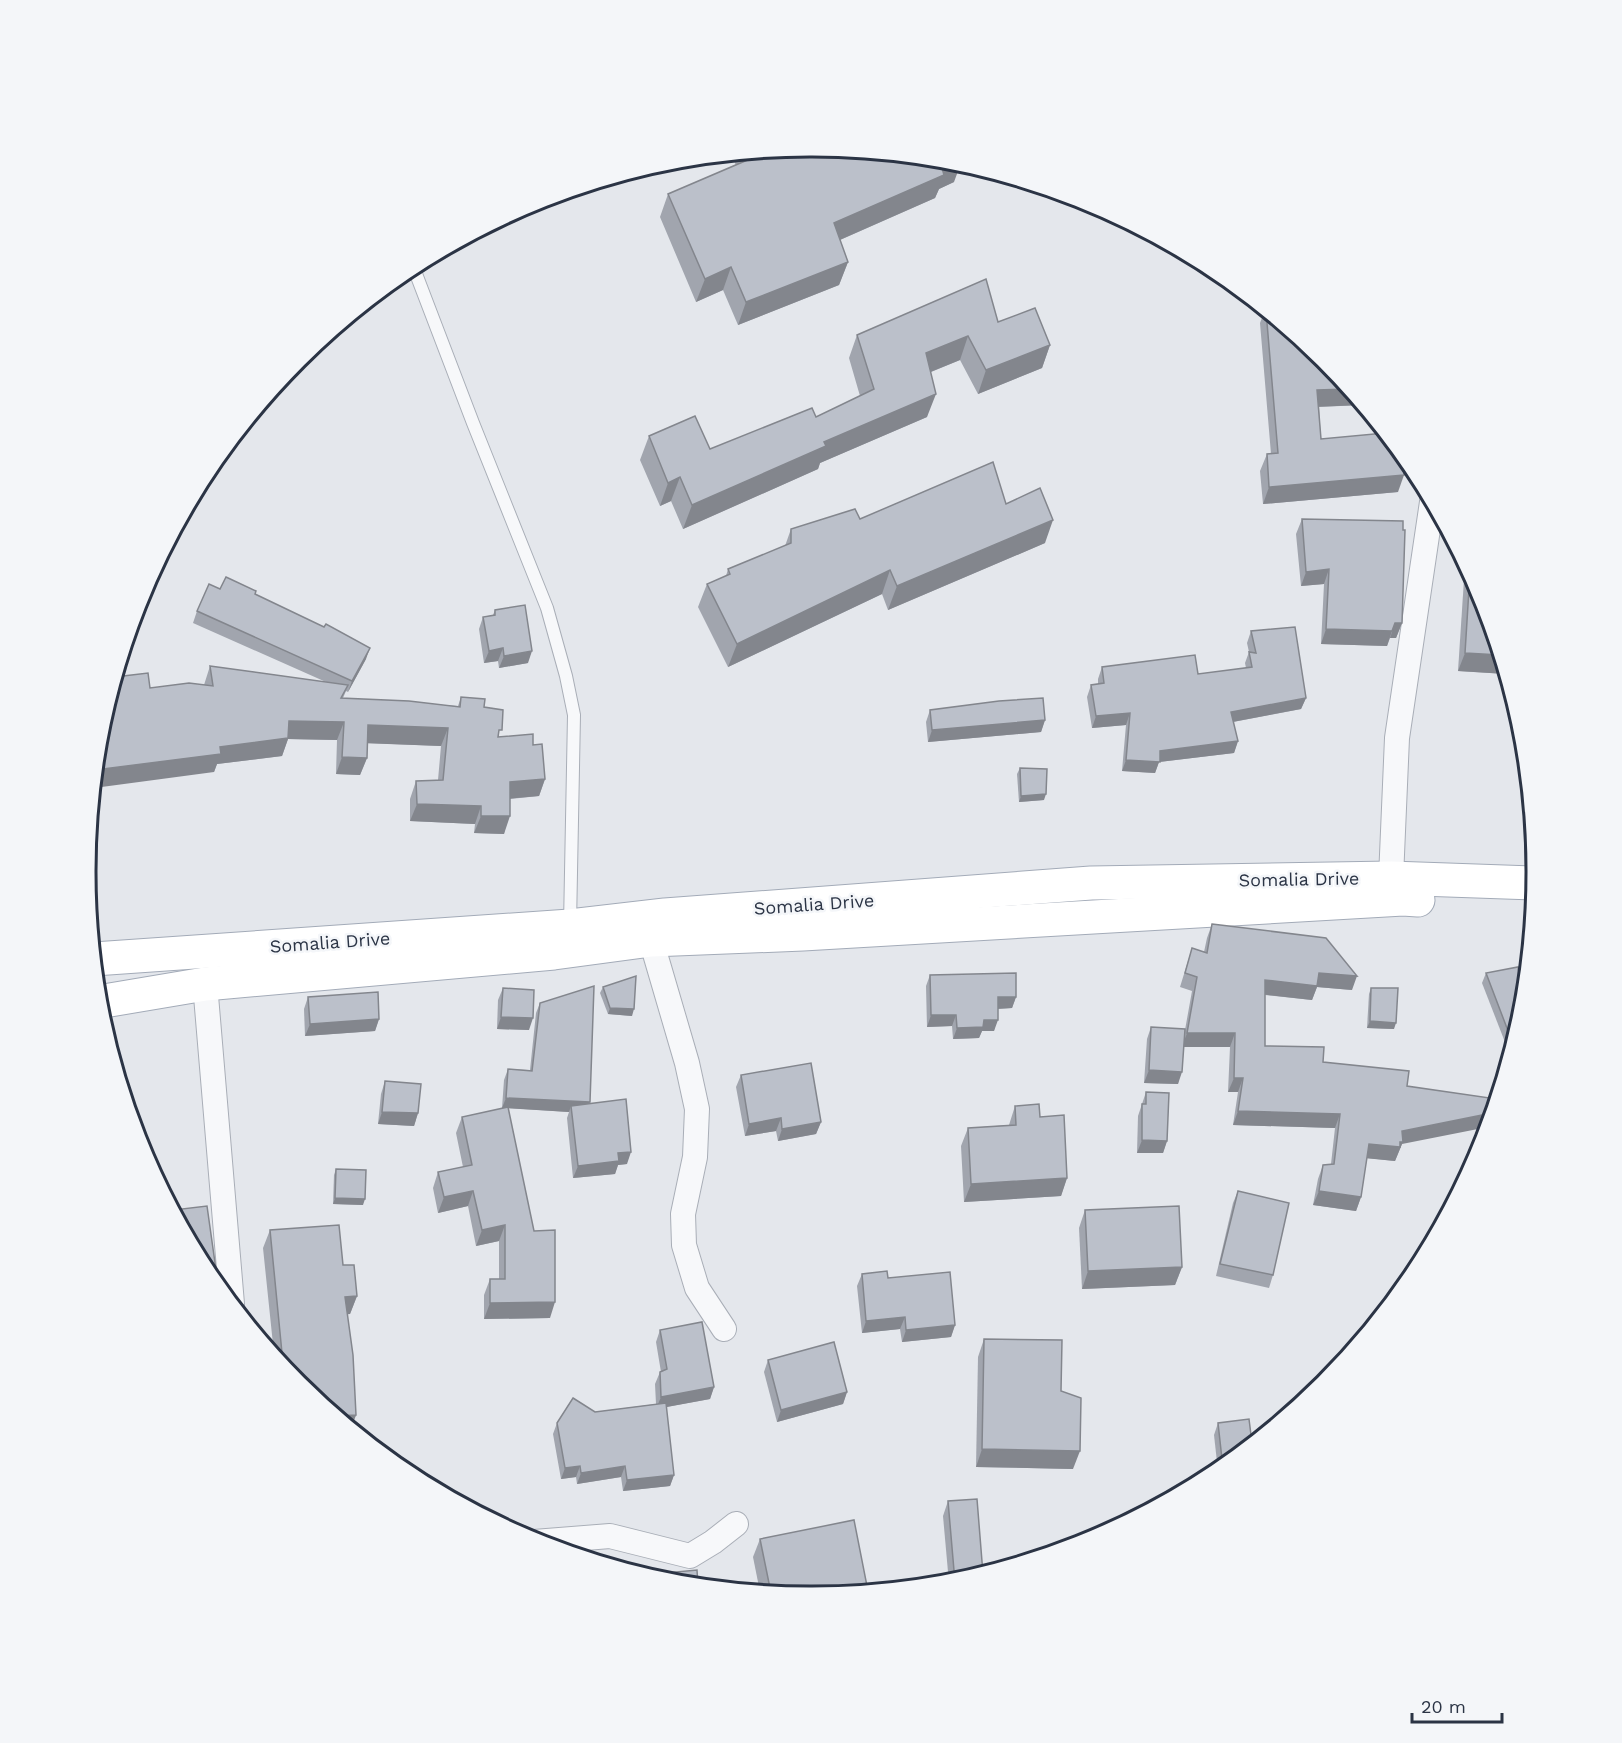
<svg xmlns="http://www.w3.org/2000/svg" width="1622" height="1743" viewBox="0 0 1622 1743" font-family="'Work Sans',sans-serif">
<rect width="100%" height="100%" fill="#e4e7ec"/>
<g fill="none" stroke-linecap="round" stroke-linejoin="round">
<defs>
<path id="lane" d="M413 266 473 423 547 608 566 676 574 715 570 925"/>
<g id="street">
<path d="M1391 878 1397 738 1432 502"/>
<path d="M651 940 687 1063 697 1109 695 1157 683 1214 684 1245 697 1288 724 1329"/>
<path d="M205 984 232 1304"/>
<path d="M534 1542 610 1536 690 1556 713 1542 736 1524"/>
</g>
<g id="primary">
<path d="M94 959 570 926 665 915 1091 883 1391 878 1535 883"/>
<path d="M98 1002 205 984 554 953 651 940 803 934 1403 899 1418 900"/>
</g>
</defs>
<use href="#lane" stroke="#a9aeb7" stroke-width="14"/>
<use href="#street" stroke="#a9aeb7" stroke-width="26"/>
<use href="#primary" stroke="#a3abb8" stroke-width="35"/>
<use href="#lane" stroke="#f7f8fa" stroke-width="12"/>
<use href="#street" stroke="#f7f8fa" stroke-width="24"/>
<use href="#primary" stroke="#fff" stroke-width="33"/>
</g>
<g fill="#a1a5ae">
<path d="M811 146 954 182 939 189 935 198 840 240 848 262 839 285 738 325 723 290 696 302 660 217 668 194 736 165 730 154Z"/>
<path d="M1265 310 1324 359 1362 405 1319 407 1321 439 1398 492 1263 504 1260 471 1267 454H1271L1260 323Z"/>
<path d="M998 322 1050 345 1042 368 978 394 960 360 931 372 927 417 820 463 818 469 683 529 671 501 660 506 640 460 649 436 710 449 816 417 860 396 849 358 857 335Z"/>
<path d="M1006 504 1045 543 888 610 882 594 728 667 698 607 707 584 726 576 728 569 785 546 791 529 860 519Z"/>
<path d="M1302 519 1402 623 1396 638H1390L1387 646 1321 644 1324 584 1301 586 1296 534Z"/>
<path d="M1465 564 1481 594 1506 674 1458 671Z"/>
<path d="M220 589 255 594 366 659 348 692 346 691 343 698 458 706 461 697 484 707 499 737 533 745 545 779 539 796 510 799 504 834 474 833 475 824 410 821V799L416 781 438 780 441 746 367 743V758L360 775 336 774 337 740 288 739 282 756 217 764 214 772 150 688 204 685 210 666 326 682 193 623 197 611Z"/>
<path d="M495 610 528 663 499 668 498 661 484 663 479 629 483 617 493 615Z"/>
<path d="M1251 631 1306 698 1301 709 1233 722 1238 741 1234 753 1159 762 1155 773 1122 771 1126 725 1092 728 1087 697 1091 685 1098 684V679L1102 667 1198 674 1246 668 1245 663 1249 652 1247 643Z"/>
<path d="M930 710 1045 720 1041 732 928 742 926 722Z"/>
<path d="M1020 768 1044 800 1019 802 1017 774Z"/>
<path d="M1212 924 1352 990 1317 987 1312 1000 1265 995V1046L1323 1062 1402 1144 1395 1161 1367 1158 1361 1197 1356 1211 1313 1205 1318 1179 1323 1165 1331 1164 1335 1128 1233 1125 1238 1092H1228L1230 1047H1184L1178 1084 1144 1083 1147 1039 1151 1027 1185 1030 1192 991 1180 987 1192 948 1204 952 1207 938Z"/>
<path d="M1486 973 1521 1017 1510 1055 1482 983Z"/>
<path d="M930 975 1016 997 1012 1008 998 1009 994 1031H982L979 1038 953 1039 952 1026 927 1027 926 986Z"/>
<path d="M603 987 632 1016 608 1014 600 993Z"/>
<path d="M503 988 529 1030 497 1029 498 1000Z"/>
<path d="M1371 988 1394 1029 1367 1028 1369 994Z"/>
<path d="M308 997 379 1019 375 1031 305 1036 304 1009Z"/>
<path d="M540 1003 589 1103 627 1164 618 1165 615 1174 573 1178 567 1118 569 1112 508 1108 550 1318 484 1319V1295L490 1279H499V1241L476 1246 468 1206 438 1213 433 1188 438 1172 463 1167 456 1133 462 1117 504 1108H502L504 1080 508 1069 530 1070 536 1013Z"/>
<path d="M741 1075 821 1122 816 1134 778 1141 776 1131 745 1136 736 1087Z"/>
<path d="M385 1081 418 1113 414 1126 378 1124 381 1094Z"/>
<path d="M1146 1092 1167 1141 1163 1153H1137L1138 1116Z"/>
<path d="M1015 1106 1040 1117 1067 1178 1061 1196 964 1202 961 1146 968 1128 1009 1125Z"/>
<path d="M336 1169 363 1205 333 1204 334 1175Z"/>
<path d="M1238 1191 1273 1275 1269 1288 1216 1276 1233 1203Z"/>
<path d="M1085 1210 1182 1267 1175 1285 1082 1289 1079 1228Z"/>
<path d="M270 1230 343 1265 357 1296 350 1314H347L356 1415 351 1428 298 1384 274 1354 263 1248Z"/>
<path d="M862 1274 888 1278 955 1325 951 1337 902 1342 900 1329 862 1333 857 1286Z"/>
<path d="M660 1330 714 1387 710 1399 666 1407 674 1475 670 1486 623 1491 621 1477 577 1484 576 1477 561 1479 553 1434 557 1423 595 1412 656 1404 655 1384 660 1372H661L656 1342Z"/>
<path d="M984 1339 1061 1391 1073 1469 976 1467 978 1357Z"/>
<path d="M768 1360 847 1392 843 1404 777 1422 764 1372Z"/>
<path d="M1218 1423 1252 1443 1218 1471 1214 1435Z"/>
<path d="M948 1501 983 1574 949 1583 943 1516Z"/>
<path d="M760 1539 811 1597 760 1592 753 1557Z"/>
</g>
<g fill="#83868d">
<path d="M957 161 961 163 954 182 939 189 935 198 826 246 834 223Z"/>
<path d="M848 262 839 285 738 325 746 302Z"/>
<path d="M731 267 723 290 696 302 705 279Z"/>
<path d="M968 336 960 360 918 377 926 353Z"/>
<path d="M1050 345 1042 368 978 394 986 370Z"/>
<path d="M1349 389 1362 405 1311 407 1317 390Z"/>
<path d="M936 394 927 417 820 463 818 469 683 529 692 505 824 442Z"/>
<path d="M1404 475 1398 492 1263 504 1269 487Z"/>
<path d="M680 477 671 501 660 506 668 483Z"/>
<path d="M1053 520 1045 543 888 610 897 586Z"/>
<path d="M1329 569 1324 584 1301 586 1306 572Z"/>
<path d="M890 570 882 594 728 667 737 644Z"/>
<path d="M1395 623H1402L1396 638H1390Z"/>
<path d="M1326 629 1392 631 1387 646 1321 644Z"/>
<path d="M370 648 366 659 348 692 352 681Z"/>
<path d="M503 648 498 661 484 663 489 651Z"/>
<path d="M532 651 528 663 499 668 504 656Z"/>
<path d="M1465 653 1500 655 1506 674 1458 671Z"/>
<path d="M1306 698 1301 709 1227 723 1231 712Z"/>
<path d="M1130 713 1126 725 1092 728 1096 716Z"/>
<path d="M1045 720 1041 732 928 742 932 730Z"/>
<path d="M289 721 344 722 337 740 288 739 282 756 217 764 214 772 94 788 95 770 220 747Z"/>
<path d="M368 725 448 728 441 746 361 743Z"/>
<path d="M1238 741 1234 753 1159 762 1155 773 1122 771 1126 760 1160 751Z"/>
<path d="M342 757 367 758 360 775 336 774Z"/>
<path d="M545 779 539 796 504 799 510 782Z"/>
<path d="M1046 794 1044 800 1019 802 1021 796Z"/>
<path d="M417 804 481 806 475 824 410 821Z"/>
<path d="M481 816H510L504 834 474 833Z"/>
<path d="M97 846 91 864H86L88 847Z"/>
<path d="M1319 973 1357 976 1352 990 1317 987 1312 1000 1260 994 1265 980Z"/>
<path d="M998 997H1016L1012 1008 994 1009Z"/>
<path d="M610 1008 634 1009 632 1016 608 1014Z"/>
<path d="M931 1015H956L952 1026 927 1027Z"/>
<path d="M501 1017 533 1018 529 1030 497 1029Z"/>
<path d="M379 1019 375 1031 305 1036 310 1024Z"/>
<path d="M984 1020H998L994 1031H982L979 1038 953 1039 957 1028Z"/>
<path d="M1370 1021 1396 1023 1394 1029 1367 1028Z"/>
<path d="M1187 1033H1235L1230 1047H1182Z"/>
<path d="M1149 1070 1182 1072 1178 1084 1144 1083Z"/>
<path d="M1234 1078H1243L1238 1092H1228Z"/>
<path d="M506 1098 590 1102 586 1113 571 1106 569 1112 502 1108Z"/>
<path d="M1238 1111 1340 1114 1335 1128 1233 1125Z"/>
<path d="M382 1112 418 1113 414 1126 378 1124Z"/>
<path d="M1492 1113 1488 1127 1402 1144 1395 1161 1364 1158 1369 1144 1402 1131Z"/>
<path d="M781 1118 776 1131 745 1136 749 1124Z"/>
<path d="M821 1122 816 1134 778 1141 782 1129Z"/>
<path d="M1142 1140 1167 1141 1163 1153H1137Z"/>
<path d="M631 1152 627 1164 618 1165 615 1174 573 1178 578 1166 618 1153Z"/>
<path d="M1067 1178 1061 1196 964 1202 971 1184Z"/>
<path d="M473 1191 468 1206 438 1213 444 1197Z"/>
<path d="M1319 1191 1361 1197 1356 1211 1313 1205Z"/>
<path d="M335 1198 365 1199 363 1205 333 1204Z"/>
<path d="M505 1225 499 1241 476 1246 482 1230Z"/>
<path d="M1182 1267 1175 1285 1082 1289 1088 1271Z"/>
<path d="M216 1270 212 1280 206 1272Z"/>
<path d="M357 1296 350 1314 339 1315 345 1297Z"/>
<path d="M555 1302 550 1318 484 1319 490 1303Z"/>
<path d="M905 1317 900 1329 862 1333 866 1321Z"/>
<path d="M955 1325 951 1337 902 1342 906 1330Z"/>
<path d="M714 1387 710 1399 656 1409 661 1397Z"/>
<path d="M847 1392 843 1404 777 1422 781 1410Z"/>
<path d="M356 1415 351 1428 337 1416Z"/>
<path d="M982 1449 1080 1451 1073 1469 976 1467Z"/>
<path d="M1235 1458 1218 1471 1222 1459Z"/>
<path d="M580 1466 576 1477 561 1479 565 1468Z"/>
<path d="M625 1466 621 1477 577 1484 581 1473Z"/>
<path d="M674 1475 670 1486 623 1491 627 1480Z"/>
</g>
<g fill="#bbc0ca" stroke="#83868d" stroke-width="1.5">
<path d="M811 146 953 160 957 161 942 168 944 175 834 223 848 262 746 302 731 267 705 279 668 194 752 158 749 152Z"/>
<path d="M986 279 998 322 1035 308 1050 345 986 370 968 336 926 353 936 394 824 442 826 446 692 505 680 477 668 483 649 436 695 416 710 449 812 408 816 417 874 389 857 335Z"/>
<path d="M1266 311 1324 359 1349 389 1317 390 1321 439 1385 433 1402 454 1404 475 1269 487 1267 454 1278 453Z"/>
<path d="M993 462 1006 504 1040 488 1053 520 897 586 890 570 737 644 707 584 730 574 728 569 791 543V529L855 509 860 519Z"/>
<path d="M1302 519 1403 521V530H1405L1402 623H1395L1392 631 1326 629 1329 569 1306 572Z"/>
<path d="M1470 573 1481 594 1500 655 1465 653Z"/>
<path d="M226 577 256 591 255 594 324 627 326 624 370 648 352 681 197 611 209 584 220 589Z"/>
<path d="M525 605 532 651 504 656 503 648 489 651 483 617 495 615V610Z"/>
<path d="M1295 627 1306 698 1231 712 1238 741 1160 751V762L1126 760 1130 713 1096 716 1091 685 1104 683 1102 667 1195 655 1198 674 1252 667 1249 652 1256 653 1251 631Z"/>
<path d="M210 666 348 685 341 698 409 701 460 707 461 697 485 699 484 707 503 710 502 730H499L498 737 533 734V745L542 744 545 779 510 782V816H481V806L417 804 416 781 443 780 448 728 368 725 367 758 342 757 344 722 289 721 288 738 220 747 221 754 95 770 100 730 115 677 148 673 150 688 189 683 213 686Z"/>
<path d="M1043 698 1045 720 932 730 930 710 999 701Z"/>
<path d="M1020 768 1047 769 1046 794 1021 796Z"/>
<path d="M93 798 97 846 88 847Z"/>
<path d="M1212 924 1326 938 1357 976 1319 973 1317 986 1265 980V1046L1324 1047 1323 1062 1409 1071 1407 1086 1497 1099 1492 1113 1402 1131 1403 1142H1400V1147L1369 1144 1361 1197 1319 1191 1323 1165 1334 1164 1340 1114 1238 1111 1243 1078H1234L1235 1033H1187L1197 977 1185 973 1192 948 1207 953Z"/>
<path d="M1518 967 1523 999 1521 1017 1513 1044 1486 973Z"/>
<path d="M1016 973V997H998V1020H984L983 1027 957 1028 956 1015H931L930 975Z"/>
<path d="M636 976 634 1009 610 1008 603 987Z"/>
<path d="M594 986 590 1102 506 1098 508 1069 532 1071 540 1003Z"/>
<path d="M503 988 534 990 533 1018 501 1017Z"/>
<path d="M1371 988H1398L1396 1023 1370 1021Z"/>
<path d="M378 992 379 1019 310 1024 308 997Z"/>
<path d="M1151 1027 1185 1029 1182 1072 1149 1070Z"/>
<path d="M811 1063 821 1122 782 1129 781 1118 749 1124 741 1075Z"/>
<path d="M385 1081 421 1084 418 1113 382 1112Z"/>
<path d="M1146 1092 1169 1093 1167 1141 1142 1140V1104H1146Z"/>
<path d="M626 1099 631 1152 618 1153 619 1161 578 1166 571 1106Z"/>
<path d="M1039 1104 1040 1117 1064 1115 1067 1178 971 1184 968 1128 1016 1125 1015 1106Z"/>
<path d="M508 1107 534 1231 555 1230V1302L490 1303V1279H505V1225L482 1230 473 1191 444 1197 438 1172 472 1165 462 1117Z"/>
<path d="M336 1169 366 1170 365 1199 335 1198Z"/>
<path d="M1238 1191 1289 1203 1273 1275 1220 1264Z"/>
<path d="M207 1206 216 1270 206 1272 173 1210Z"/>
<path d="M1179 1206 1182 1267 1088 1271 1085 1210Z"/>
<path d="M339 1225 343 1265H354L357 1296 345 1297 353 1355 356 1415 337 1416 298 1384 273 1354 282 1353 270 1230Z"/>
<path d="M887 1271 888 1278 950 1272 955 1325 906 1330 905 1317 866 1321 862 1274Z"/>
<path d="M702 1322 714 1387 661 1397 660 1372 667 1369 660 1330Z"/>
<path d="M984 1339 1062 1340 1061 1391 1081 1398 1080 1451 982 1449Z"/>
<path d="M834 1342 847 1392 781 1410 768 1360Z"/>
<path d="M573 1398 595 1412 666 1403 674 1475 627 1480 625 1466 581 1473 580 1466 565 1468 557 1423Z"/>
<path d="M1249 1419 1252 1443 1235 1458 1222 1459 1218 1423Z"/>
<path d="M977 1499 983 1574 955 1582 948 1501Z"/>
<path d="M854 1520 868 1591 811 1597 771 1593 760 1539Z"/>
<path d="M697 1570 698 1586 669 1583 644 1575Z"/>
</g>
<g text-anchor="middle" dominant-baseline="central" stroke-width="5" stroke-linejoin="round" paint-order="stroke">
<g font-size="18" fill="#2b3445" stroke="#f4f6f9">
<text transform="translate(1299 879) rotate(-1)">Somalia Drive</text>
<text transform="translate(814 904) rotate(-4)">Somalia Drive</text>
<text transform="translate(330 942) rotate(-4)">Somalia Drive</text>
</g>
</g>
<path d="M0 0H1622V1743H0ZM810 157H812A714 714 0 0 1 1526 871V872A714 714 0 0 1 812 1586H810A714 714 0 0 1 96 872V871A714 714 0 0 1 810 157Z" fill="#f4f6f9" fill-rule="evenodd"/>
<path fill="none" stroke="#2b3445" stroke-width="3" d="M810 157H812A714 714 0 0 1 1526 871V872A714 714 0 0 1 812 1586H810A714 714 0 0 1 96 872V871A714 714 0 0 1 810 157Z"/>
<path d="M1412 1713v9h90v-9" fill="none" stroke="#2b3445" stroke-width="3"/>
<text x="1421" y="1713" font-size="18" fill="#2b3445" stroke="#f4f6f9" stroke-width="4.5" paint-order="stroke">20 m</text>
</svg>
